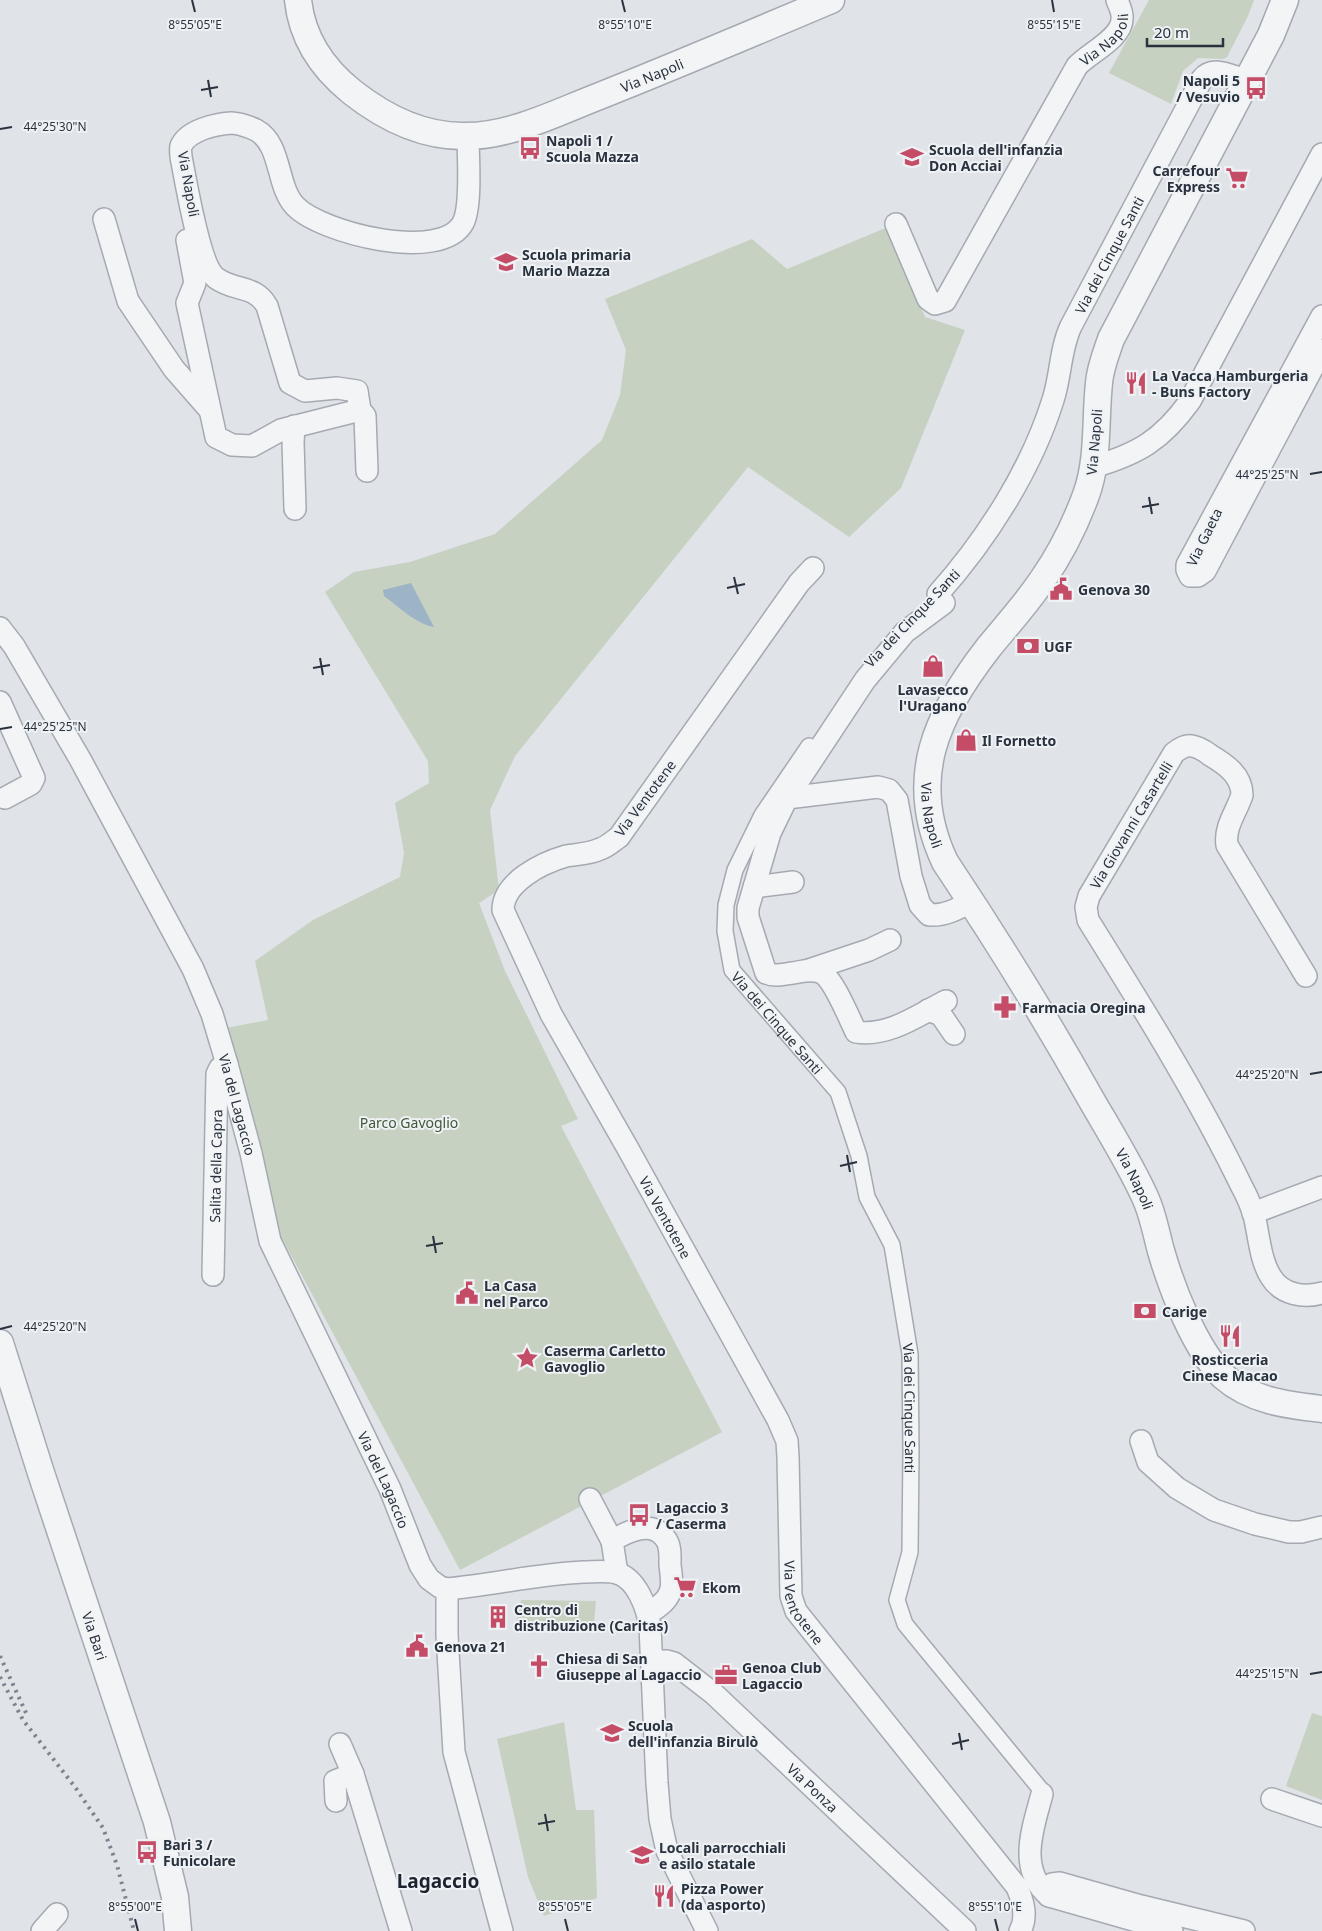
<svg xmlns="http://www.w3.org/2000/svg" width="1322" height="1931" viewBox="0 0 1322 1931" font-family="'Noto Sans',sans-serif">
<rect width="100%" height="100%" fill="#e0e3e8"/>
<g fill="#c6d1c1">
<path d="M1149 0H1254L1248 16 1227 57 1223 59 1198 58 1183 71 1171 104 1109 73Z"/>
<path d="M888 227 925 317 965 330 901 488 849 537 748 467 515 756 490 810 499 890 479 903 505 971 578 1119 561 1126 722 1432 460 1570 277 1229 226 1028 268 1020 255 961 313 920 400 877 404 853 395 803 429 783 428 761 325 592 354 572 410 562 495 534 602 440 620 395 626 350 605 299 752 239 787 269Z"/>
<path d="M521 1600 596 1601 594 1623 516 1625Z"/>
<path d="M1312 1713 1322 1716V1800L1286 1786Z"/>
<path d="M564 1722 576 1810H594L597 1898 544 1916 528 1877 497 1739Z"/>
</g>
<path fill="#9db3c6" d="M411 583 434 627C416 624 398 606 384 596L383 590Z"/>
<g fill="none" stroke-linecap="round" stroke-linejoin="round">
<defs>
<g id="pedestrian">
<path id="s1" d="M809 746 762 815 735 870 726 905 725 931 732 970 838 1092 859 1156 867 1197 892 1245 910 1354 911 1451 910 1552 897 1600 905 1624 1042 1791V1794"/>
</g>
<g id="minor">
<path d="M104 219 128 301 174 369 209 409"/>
<path id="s2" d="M896 224 928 299 935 304 945 301 1077 66C1089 53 1122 38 1122 19 1123 12 1119 6 1117 0"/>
<path d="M187 240 195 283 187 303 216 437 232 445 252 446 281 430 360 410"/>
<path d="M1322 316 1187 565V570L1190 576H1198L1205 571 1322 350"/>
<path d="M294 426 293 442 295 509"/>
<path d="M1093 467C1138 454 1162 440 1190 401L1322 154"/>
<path d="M367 471 365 416 360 410 357 391 337 388 305 391 290 383 267 306C254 284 235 292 216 278 199 265 186 181 181 157 181 154 180 149 181 146 188 130 216 124 231 123 238 123 250 127 256 130 282 144 276 186 295 206 321 233 441 263 463 223 472 206 468 156 468 136"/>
<path id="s3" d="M813 568 799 583 619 837C613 841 607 847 600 849 590 854 577 854 566 856 542 863 503 882 503 910L551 1014 627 1147 778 1420 787 1441 788 1457 791 1596 796 1611 1017 1887C1023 1901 1028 1917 1020 1931"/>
<path id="s4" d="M938 594C987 539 1031 470 1053 400 1061 376 1060 349 1071 326L1202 79C1213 65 1231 76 1246 80"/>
<path id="s5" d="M0 628 14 646 80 759 193 969 212 1014 227 1064 251 1153 270 1241 390 1489 420 1565 429 1579 440 1587 447 1589C492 1585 537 1574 583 1572 593 1572 607 1570 617 1573 637 1579 647 1608 650 1626L657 1783 660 1819 667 1851 707 1931"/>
<path d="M0 702 34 778 31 784 5 798"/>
<path d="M787 798 865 680 905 632 944 603"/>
<path d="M754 887 793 882"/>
<path d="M809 970 869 950 890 940"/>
<path d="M1306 976 1227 845C1224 827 1237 811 1242 795 1242 775 1225 764 1210 755 1205 751 1198 747 1192 746 1186 745 1179 749 1174 753L1089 896 1086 907 1088 920C1143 1008 1197 1094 1242 1187 1247 1196 1251 1206 1254 1215 1259 1235 1260 1260 1271 1277 1282 1295 1304 1298 1322 1293"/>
<path d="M946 1001C918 1015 889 1037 856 1032 850 1020 833 977 820 972 811 969 802 971 793 973 784 974 774 977 766 973L748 917V908L770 833 787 798 878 787 889 790 897 800 911 876 920 905 929 915C945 916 958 909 971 901"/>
<path d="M928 1010 941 1015 954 1034"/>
<path d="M1253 1213 1322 1187"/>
<path id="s6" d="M213 1275 217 1074 220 1068 227 1064"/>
<path d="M1141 1441 1148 1462 1177 1488 1214 1510 1255 1524 1289 1532H1301L1322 1527"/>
<path d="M590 1499 612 1541 617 1573"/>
<path d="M612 1541C626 1532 652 1519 665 1538 671 1545 670 1556 670 1565 671 1573 673 1585 670 1592 667 1602 656 1608 648 1614"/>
<path d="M447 1589V1635L454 1752 502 1931"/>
<path id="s7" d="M652 1661H667L674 1663 714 1694 965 1931"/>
<path d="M340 1744 353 1774 401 1931"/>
<path d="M1042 1794C1033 1828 1017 1869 1049 1896"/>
<path d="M1272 1799 1322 1816"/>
<path d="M336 1801 335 1781 353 1774"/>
<path d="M42 1931 57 1914"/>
<path d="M1172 1931 1049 1896 1048 1888 1052 1884 1060 1883 1141 1906 1244 1931"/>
</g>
<g id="tertiary">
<path id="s8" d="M298 0C302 38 322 68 352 92 385 118 424 137 466 136 511 136 556 113 597 97 675 66 753 33 831 0"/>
<path id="s9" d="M1285 0 1271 35 1111 339C1106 354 1100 368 1099 383 1095 420 1099 460 1086 495 1075 525 1061 553 1043 579 1027 603 1007 625 989 647 936 715 906 779 945 862 997 940 1046 1019 1092 1101 1110 1132 1130 1164 1145 1197 1153 1214 1156 1233 1161 1251 1172 1289 1195 1349 1223 1376 1251 1401 1287 1405 1322 1409"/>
<path id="s10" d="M0 1343 41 1473 157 1822 175 1897 178 1931"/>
</g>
</defs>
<use href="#pedestrian" stroke="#a5aab2" stroke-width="18"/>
<use href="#minor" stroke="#a5aab2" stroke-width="24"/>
<use href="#tertiary" stroke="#a5aab2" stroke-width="29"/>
<use href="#pedestrian" stroke="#f2f4f6" stroke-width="15"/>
<use href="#minor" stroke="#f2f4f6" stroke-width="21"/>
<use href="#tertiary" stroke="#f2f4f6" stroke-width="26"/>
<g stroke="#7a8490" stroke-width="4" stroke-dasharray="2.5 5" stroke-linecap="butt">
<path d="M0 1656 27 1715"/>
<path d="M0 1677 23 1720 75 1787 103 1828 117 1865 134 1931"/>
</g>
</g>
<path fill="none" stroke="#29323e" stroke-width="2" d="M192 0 195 12M622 0 625 12M1052 0 1054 12M208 80 211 97M201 90 218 87M0 129 12 127M1310 474 1322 472M1149 497 1152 514M1142 507 1159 504M734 577 738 594M727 588 745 584M320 658 323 675M313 668 330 665M0 729 12 727M1310 1074 1322 1072M847 1155 850 1172M840 1166 857 1162M433 1236 436 1253M426 1246 443 1243M0 1329 12 1326M1310 1674 1322 1672M959 1733 962 1750M952 1744 969 1740M545 1814 548 1831M538 1824 555 1821M135 1919 138 1931M565 1919 568 1931M995 1919 998 1931"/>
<defs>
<symbol id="bus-bare" viewBox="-9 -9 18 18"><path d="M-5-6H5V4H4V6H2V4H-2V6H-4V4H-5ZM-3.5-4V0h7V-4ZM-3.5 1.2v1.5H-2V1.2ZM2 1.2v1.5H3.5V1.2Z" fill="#c54c66" stroke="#eff2f5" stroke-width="2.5" paint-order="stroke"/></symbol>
<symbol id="school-bare" viewBox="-9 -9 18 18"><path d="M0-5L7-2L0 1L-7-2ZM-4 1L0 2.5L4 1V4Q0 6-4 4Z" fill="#c54c66" stroke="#eff2f5" stroke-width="2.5" paint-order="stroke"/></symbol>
<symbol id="supermarket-bare" viewBox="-9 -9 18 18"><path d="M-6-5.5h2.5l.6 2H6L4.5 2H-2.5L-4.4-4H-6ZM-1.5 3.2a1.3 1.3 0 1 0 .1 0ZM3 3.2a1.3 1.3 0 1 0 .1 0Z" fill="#c54c66" stroke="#eff2f5" stroke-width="2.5" paint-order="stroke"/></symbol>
<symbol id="restaurant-bare" viewBox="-9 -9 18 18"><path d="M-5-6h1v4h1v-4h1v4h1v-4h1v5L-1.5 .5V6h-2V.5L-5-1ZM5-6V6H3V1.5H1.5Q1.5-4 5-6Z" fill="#c54c66" stroke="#eff2f5" stroke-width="2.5" paint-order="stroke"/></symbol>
<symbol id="civic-bare" viewBox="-9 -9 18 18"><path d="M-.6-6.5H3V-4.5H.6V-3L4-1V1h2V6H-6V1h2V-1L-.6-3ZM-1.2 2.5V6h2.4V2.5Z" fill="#c54c66" stroke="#eff2f5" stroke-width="2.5" paint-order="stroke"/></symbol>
<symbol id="bank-bare" viewBox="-9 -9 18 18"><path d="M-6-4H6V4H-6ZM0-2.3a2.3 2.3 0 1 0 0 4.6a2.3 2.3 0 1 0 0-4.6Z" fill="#c54c66" stroke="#eff2f5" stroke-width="2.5" paint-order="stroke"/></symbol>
<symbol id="shop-bare" viewBox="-9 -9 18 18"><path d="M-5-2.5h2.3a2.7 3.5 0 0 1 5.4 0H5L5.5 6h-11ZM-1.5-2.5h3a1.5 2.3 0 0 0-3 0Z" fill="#c54c66" stroke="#eff2f5" stroke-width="2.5" paint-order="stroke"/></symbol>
<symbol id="pharmacy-bare" viewBox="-9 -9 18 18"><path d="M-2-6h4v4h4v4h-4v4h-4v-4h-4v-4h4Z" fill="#c54c66" stroke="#eff2f5" stroke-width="2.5" paint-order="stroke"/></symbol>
<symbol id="sight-bare" viewBox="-9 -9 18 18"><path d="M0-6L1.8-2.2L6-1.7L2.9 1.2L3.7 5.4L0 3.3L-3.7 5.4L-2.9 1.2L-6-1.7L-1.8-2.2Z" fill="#c54c66" stroke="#eff2f5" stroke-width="2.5" paint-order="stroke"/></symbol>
<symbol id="building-bare" viewBox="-9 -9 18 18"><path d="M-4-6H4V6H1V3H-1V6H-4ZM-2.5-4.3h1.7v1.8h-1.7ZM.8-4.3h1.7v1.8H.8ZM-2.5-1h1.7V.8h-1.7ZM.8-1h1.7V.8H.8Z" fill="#c54c66" stroke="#eff2f5" stroke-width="2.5" paint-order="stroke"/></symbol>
<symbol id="church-bare" viewBox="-9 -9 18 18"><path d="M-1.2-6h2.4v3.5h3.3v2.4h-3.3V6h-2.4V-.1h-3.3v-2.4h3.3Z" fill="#c54c66" stroke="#eff2f5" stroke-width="2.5" paint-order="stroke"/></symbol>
<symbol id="office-bare" viewBox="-9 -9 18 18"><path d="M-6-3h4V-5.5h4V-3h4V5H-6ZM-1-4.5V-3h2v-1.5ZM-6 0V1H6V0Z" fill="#c54c66" stroke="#eff2f5" stroke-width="2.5" paint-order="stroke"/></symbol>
</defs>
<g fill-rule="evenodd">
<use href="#bus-bare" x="1240" y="72" width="32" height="32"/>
<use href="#bus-bare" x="514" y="132" width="32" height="32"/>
<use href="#school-bare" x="896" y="141" width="32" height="32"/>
<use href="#supermarket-bare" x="1221" y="162" width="32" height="32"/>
<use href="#school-bare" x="490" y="246" width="32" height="32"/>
<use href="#restaurant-bare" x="1120" y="367" width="32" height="32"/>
<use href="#civic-bare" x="1045" y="573" width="32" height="32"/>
<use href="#bank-bare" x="1012" y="630" width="32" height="32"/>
<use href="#shop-bare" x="917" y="650" width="32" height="32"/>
<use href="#shop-bare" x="950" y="724" width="32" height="32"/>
<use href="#pharmacy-bare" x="989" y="991" width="32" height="32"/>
<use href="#civic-bare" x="451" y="1277" width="32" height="32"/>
<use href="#bank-bare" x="1129" y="1295" width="32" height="32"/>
<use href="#restaurant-bare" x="1214" y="1320" width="32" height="32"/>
<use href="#sight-bare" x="511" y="1342" width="32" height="32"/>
<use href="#bus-bare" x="623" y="1499" width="32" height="32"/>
<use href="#supermarket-bare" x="669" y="1571" width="32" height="32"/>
<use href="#building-bare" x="482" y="1601" width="32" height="32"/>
<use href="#civic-bare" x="401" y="1630" width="32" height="32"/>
<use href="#church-bare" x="523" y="1650" width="32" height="32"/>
<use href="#office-bare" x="710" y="1659" width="32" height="32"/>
<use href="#school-bare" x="596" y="1717" width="32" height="32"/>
<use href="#bus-bare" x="131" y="1836" width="32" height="32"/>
<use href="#school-bare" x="626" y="1839" width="32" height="32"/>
<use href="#restaurant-bare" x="648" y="1880" width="32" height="32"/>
</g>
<g text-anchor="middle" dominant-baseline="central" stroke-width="4" stroke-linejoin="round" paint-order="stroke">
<g font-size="14" fill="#29323e" stroke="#eff2f5">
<text stroke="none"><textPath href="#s2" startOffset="409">Via Napoli</textPath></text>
<text stroke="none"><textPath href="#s8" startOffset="431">Via Napoli</textPath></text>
<text transform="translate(189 184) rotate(80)">Via Napoli</text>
<text stroke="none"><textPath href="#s4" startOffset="384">Via dei Cinque Santi</textPath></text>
<text transform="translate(1094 442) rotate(-85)">Via Napoli</text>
<text transform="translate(1204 537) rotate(-64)">Via Gaeta</text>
<text transform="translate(912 618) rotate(-46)">Via dei Cinque Santi</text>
<text transform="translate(645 798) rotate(-53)">Via Ventotene</text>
<text stroke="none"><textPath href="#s9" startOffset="906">Via Napoli</textPath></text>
<text transform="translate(1131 825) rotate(-59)">Via Giovanni Casartelli</text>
<text stroke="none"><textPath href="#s1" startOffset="316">Via dei Cinque Santi</textPath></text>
<text stroke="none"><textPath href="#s5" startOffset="535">Via del Lagaccio</textPath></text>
<text stroke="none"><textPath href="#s6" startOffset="109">Salita della Capra</textPath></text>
<text stroke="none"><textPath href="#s9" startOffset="1325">Via Napoli</textPath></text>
<text stroke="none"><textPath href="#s3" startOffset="825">Via Ventotene</textPath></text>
<text stroke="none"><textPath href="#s1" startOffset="736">Via dei Cinque Santi</textPath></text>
<text stroke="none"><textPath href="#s5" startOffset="940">Via del Lagaccio</textPath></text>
<text stroke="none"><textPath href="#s3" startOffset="1245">Via Ventotene</textPath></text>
<text stroke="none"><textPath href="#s10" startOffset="308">Via Bari</textPath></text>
<text stroke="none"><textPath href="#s7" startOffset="209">Via Ponza</textPath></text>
</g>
<g font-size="14" font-weight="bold" fill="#29323e" stroke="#eff2f5" text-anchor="start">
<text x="1240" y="80" text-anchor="end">Napoli 5<tspan x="1240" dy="16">/ Vesuvio</tspan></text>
<text x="546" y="140">Napoli 1 /<tspan x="546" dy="16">Scuola Mazza</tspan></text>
<text x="929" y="149">Scuola dell'infanzia<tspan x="929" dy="16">Don Acciai</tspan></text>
<text x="1220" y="170" text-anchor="end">Carrefour<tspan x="1220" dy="16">Express</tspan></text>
<text x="522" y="254">Scuola primaria<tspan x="522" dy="16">Mario Mazza</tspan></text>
<text x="1152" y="375">La Vacca Hamburgeria<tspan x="1152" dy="16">- Buns Factory</tspan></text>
<text x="1078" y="589">Genova 30</text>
<text x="1044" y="646">UGF</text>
<text x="933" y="689" text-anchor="middle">Lavasecco<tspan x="933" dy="16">l'Uragano</tspan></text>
<text x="982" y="740">Il Fornetto</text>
<text x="1022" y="1007">Farmacia Oregina</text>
<text x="484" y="1285">La Casa<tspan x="484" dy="16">nel Parco</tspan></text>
<text x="1162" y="1311">Carige</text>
<text x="544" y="1350">Caserma Carletto<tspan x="544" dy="16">Gavoglio</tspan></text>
<text x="1230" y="1359" text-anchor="middle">Rosticceria<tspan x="1230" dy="16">Cinese Macao</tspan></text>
<text x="656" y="1507">Lagaccio 3<tspan x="656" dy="16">/ Caserma</tspan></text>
<text x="702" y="1587">Ekom</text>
<text x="514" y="1609">Centro di<tspan x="514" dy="16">distribuzione (Caritas)</tspan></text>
<text x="434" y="1646">Genova 21</text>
<text x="556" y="1658">Chiesa di San<tspan x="556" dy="16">Giuseppe al Lagaccio</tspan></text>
<text x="742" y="1667">Genoa Club<tspan x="742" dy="16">Lagaccio</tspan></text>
<text x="628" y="1725">Scuola<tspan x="628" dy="16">dell'infanzia Birulò</tspan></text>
<text x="163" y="1844">Bari 3 /<tspan x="163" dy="16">Funicolare</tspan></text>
<text x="659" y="1847">Locali parrocchiali<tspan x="659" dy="16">e asilo statale</tspan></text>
<text x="681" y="1888">Pizza Power<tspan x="681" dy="16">(da asporto)</tspan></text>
</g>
<g font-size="14" fill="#405938" stroke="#eff2f5">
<text x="409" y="1122">Parco Gavoglio</text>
</g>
<g font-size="19" font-weight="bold" fill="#1c232f" stroke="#eff2f5">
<text x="438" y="1881">Lagaccio</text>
</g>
</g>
<g font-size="12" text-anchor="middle" fill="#29323e" stroke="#eff2f5" stroke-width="4" stroke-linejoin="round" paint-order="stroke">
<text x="195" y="29">8°55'05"E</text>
<text x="625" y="29">8°55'10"E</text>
<text x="1054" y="29">8°55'15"E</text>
<text x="55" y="131">44°25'30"N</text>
<text x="1267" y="479">44°25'25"N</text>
<text x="55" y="731">44°25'25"N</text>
<text x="1267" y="1079">44°25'20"N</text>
<text x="55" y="1331">44°25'20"N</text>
<text x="1267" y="1678">44°25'15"N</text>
<text x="135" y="1911">8°55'00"E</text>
<text x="565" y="1911">8°55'05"E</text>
<text x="995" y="1911">8°55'10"E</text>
</g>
<path d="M1147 38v8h76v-8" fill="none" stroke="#29323e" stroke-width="2.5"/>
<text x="1154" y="38" font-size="15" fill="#29323e" stroke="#eff2f5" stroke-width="4" paint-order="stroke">20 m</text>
</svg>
